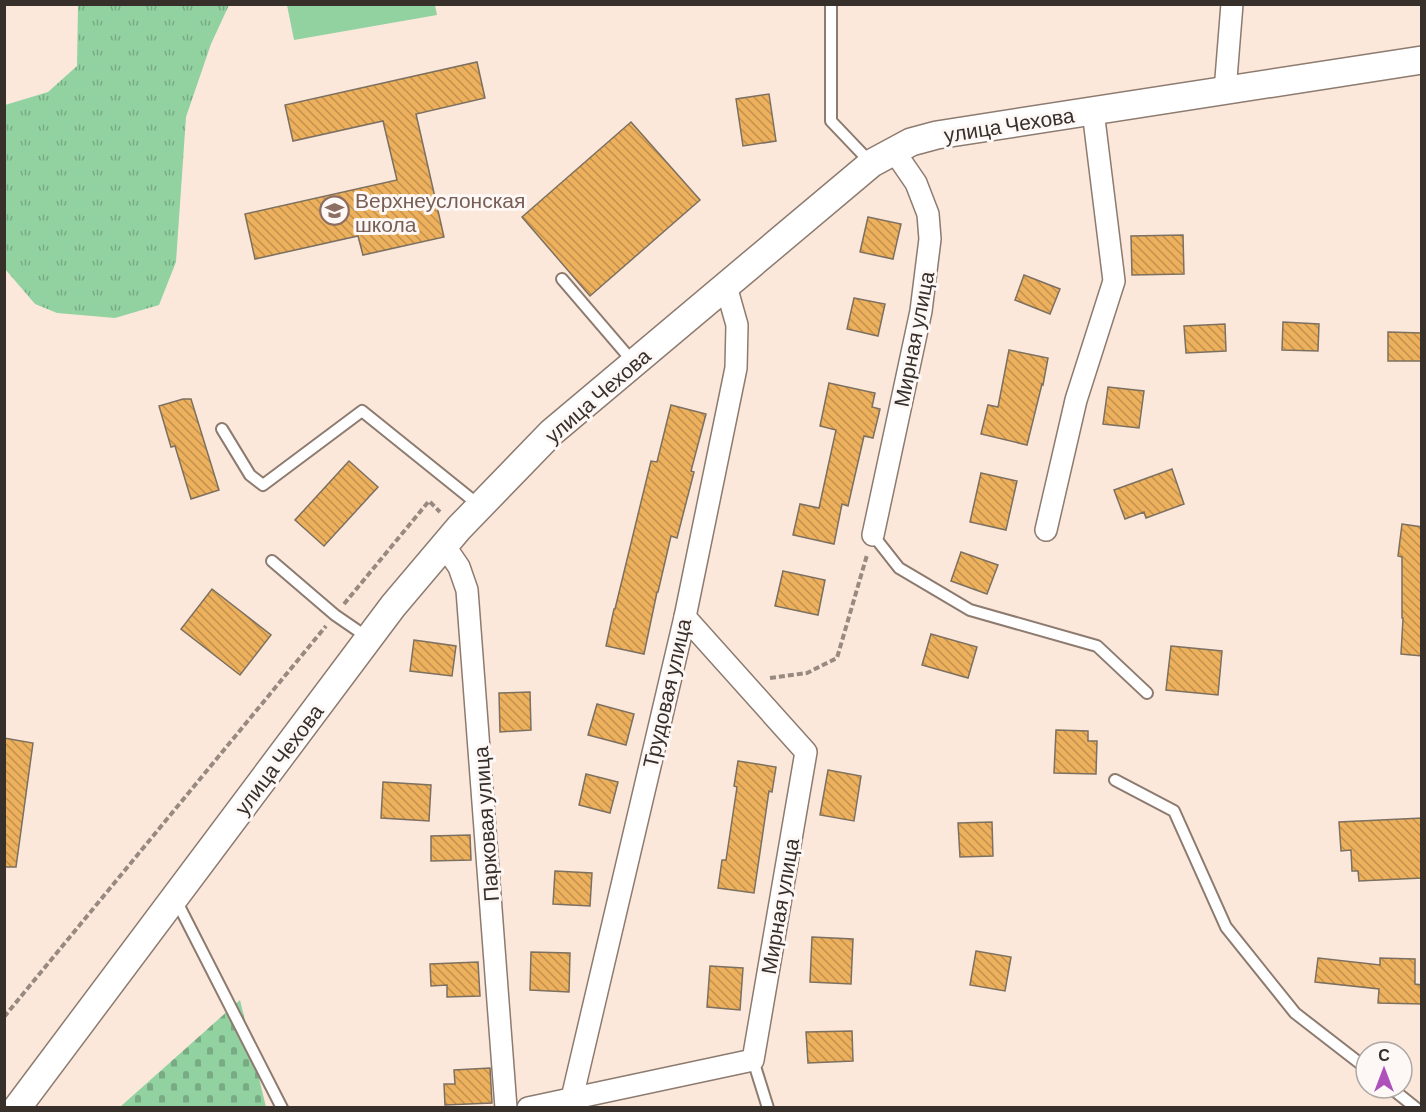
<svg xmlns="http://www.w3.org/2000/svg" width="1426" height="1112" viewBox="0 0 1426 1112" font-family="Barlow,sans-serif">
<defs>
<pattern id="grass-tufts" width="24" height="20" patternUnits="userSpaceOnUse" patternTransform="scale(1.5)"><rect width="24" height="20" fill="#92d2a1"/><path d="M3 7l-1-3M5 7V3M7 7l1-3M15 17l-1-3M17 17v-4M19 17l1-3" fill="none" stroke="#78ab83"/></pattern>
<pattern id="cemetery-stones" width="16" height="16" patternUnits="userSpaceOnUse" patternTransform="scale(1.5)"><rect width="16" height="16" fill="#92d2a1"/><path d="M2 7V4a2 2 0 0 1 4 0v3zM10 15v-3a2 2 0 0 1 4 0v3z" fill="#78ab83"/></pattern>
<pattern id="building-back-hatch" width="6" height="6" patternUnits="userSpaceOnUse" patternTransform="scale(1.5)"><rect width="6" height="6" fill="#edb05d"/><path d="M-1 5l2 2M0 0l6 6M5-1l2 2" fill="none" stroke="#c1904d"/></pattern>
</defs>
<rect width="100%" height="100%" fill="#fce8db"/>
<path fill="url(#grass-tufts)" d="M78 5H229L211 44 186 117 176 262 159 305 115 318 57 313 35 304 5 269V105L48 92 77 66Z"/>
<path fill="url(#cemetery-stones)" d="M240 1000 266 1107H120Z"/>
<path fill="#92d2a1" d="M287 5H435L437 15 294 40Z"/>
<g fill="url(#building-back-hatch)" stroke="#7c7060" stroke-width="1.5">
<path d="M477 62 485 98 416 114 444 237 363 255 358 236 255 259 245 214 397 180 383 121 293 141 285 105Z"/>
<path d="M769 94 776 141 743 146 736 99Z"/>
<path d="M631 122 700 200 590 296 522 217Z"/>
<path d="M868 217 901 224 893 259 860 252Z"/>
<path d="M1183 235 1184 274 1132 275 1131 236Z"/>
<path d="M1024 275 1060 289 1050 314 1015 300Z"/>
<path d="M854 298 885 304 878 336 847 329Z"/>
<path d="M1283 322 1319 324 1318 351 1282 350Z"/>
<path d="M1225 324 1226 351 1186 353 1184 326Z"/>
<path d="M1388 332 1422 333V361H1388Z"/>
<path d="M1009 350 1048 358 1043 385 1042 384 1027 445 981 434 988 405 998 407Z"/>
<path d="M829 383 875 393 872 407 880 409 873 438 864 436 848 506 842 504 834 544 793 535 800 504 819 508 836 430 820 426Z"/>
<path d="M1108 387 1144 391 1139 428 1103 424Z"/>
<path d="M183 399H191L219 490 191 499 175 446 171 447 159 406Z"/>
<path d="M671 405 706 414 691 471 694 472 677 538 671 536 658 592H657L644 654 606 646 614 609H615L651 461 657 462Z"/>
<path d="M349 461 378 487 324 546 295 520Z"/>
<path d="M1172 469 1184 504 1146 518 1144 512 1125 519 1114 490Z"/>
<path d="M981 473 1017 481 1006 530 970 522Z"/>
<path d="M1402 524 1422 527V656L1401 654 1403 618H1402V557L1398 556Z"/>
<path d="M961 552 998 565 987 594 951 581Z"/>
<path d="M783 571 825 580 818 615 775 606Z"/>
<path d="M212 589 271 635 240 675 181 629Z"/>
<path d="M931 634 977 647 968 678 922 665Z"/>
<path d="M414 640 456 646 452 676 410 671Z"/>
<path d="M1171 646 1222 651 1218 695 1166 690Z"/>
<path d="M530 692 531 730 500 732 499 693Z"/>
<path d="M597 704 634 714 626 745 588 735Z"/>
<path d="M1056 730 1088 731V741H1097L1096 774 1054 773Z"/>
<path d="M4 738 33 743 16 867H4Z"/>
<path d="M738 761 776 767 772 792 769 791 754 893 718 888 722 860H726L737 787 734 786Z"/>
<path d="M828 770 861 776 854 821 820 815Z"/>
<path d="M586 774 618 782 610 813 579 805Z"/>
<path d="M383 782 431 785 429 821 381 818Z"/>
<path d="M1422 818V878L1359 881 1358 871H1352L1351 850 1341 851 1339 822Z"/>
<path d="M992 822 993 856 960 857 958 823Z"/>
<path d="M470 835 471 860 431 861V836Z"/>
<path d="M555 871 592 873 590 906 553 904Z"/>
<path d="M812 937 853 939 851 984 810 982Z"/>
<path d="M976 951 1011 957 1005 991 970 985Z"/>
<path d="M531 952 570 953 569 992 530 990Z"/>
<path d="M1318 958 1380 965V958L1415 959V984L1422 985V1004L1378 1003 1379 989 1315 982Z"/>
<path d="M478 962 480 996 447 997V985L431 986 430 964Z"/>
<path d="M710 966 743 968 740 1010 707 1007Z"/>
<path d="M852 1031 853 1061 808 1063 806 1032Z"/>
<path d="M490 1068 492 1103 445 1105 444 1084H455L454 1070Z"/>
</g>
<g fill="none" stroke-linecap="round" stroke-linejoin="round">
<defs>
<g id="service">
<path d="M831 4V121L871 163"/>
<path d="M562 279 634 363"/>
<path d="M222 429 250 475 263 485 362 411 480 506"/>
<path d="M873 535 899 568 970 610 1097 646 1147 693"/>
<path d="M272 561 335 615 367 637"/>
<path d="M1115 780 1174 811 1226 927 1295 1013 1366 1068"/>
<path d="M176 900 282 1108"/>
<path d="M753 1060 768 1108"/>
<path d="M1391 1088 1416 1108"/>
</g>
<g id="minor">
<path d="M1225 91 1232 4"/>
<path d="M1046 530 1076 400 1114 281 1093 111"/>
<path d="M873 535 921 311 930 239 928 214 916 183 894 151"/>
<path d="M444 545 459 567 467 590 506 1108"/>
<path d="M572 1098 685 617 736 368 737 325 726 286"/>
<path d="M528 1108 753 1060 806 752 685 617"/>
</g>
<path id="tertiary" d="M17 1108 393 606 459 528 552 432 872 163 911 142 937 135 1422 60"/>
</defs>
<use href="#service" stroke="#8d7b70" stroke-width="14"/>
<use href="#minor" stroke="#8d7b70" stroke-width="24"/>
<use href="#tertiary" stroke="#8d7b70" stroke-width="30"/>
<g stroke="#988a81" stroke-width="4" stroke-dasharray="6 3" stroke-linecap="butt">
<path d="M344 604 429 501 440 512"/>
<path d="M770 678 807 673 837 658 867 555"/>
<path d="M4 1017 326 626"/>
</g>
<use href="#service" stroke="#fff" stroke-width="10"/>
<use href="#minor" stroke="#fff" stroke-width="21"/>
<use href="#tertiary" stroke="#fff" stroke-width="27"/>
</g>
<defs>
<symbol id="school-ring" viewBox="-11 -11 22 22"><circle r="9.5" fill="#fdf8f6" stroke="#8d6e63" stroke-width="1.5"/><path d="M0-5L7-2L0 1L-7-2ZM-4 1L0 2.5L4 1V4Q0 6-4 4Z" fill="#8d6e63"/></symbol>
</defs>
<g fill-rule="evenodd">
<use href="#school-ring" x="318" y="194" width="33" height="33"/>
</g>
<g text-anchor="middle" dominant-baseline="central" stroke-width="6" stroke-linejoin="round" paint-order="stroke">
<g font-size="21" fill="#372f2a" stroke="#fdf8f6">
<text transform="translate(1009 124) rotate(-9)">улица Чехова</text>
<text transform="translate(913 339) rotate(-79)">Мирная улица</text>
<text transform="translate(597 395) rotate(-41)">улица Чехова</text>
<text transform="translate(666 693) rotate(-77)">Трудовая улица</text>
<text transform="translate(278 759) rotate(-53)">улица Чехова</text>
<text transform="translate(485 824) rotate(-94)">Парковая улица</text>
<text transform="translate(779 906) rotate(-80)">Мирная улица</text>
</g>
<g font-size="21" fill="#785e54" stroke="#fdf8f6" text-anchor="start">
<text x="355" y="199">Верхнеуслонская<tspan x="355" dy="24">школа</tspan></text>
</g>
</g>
<rect width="1426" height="1112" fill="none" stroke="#372f2a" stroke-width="12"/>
<g transform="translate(1384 1070)"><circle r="28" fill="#fdf8f6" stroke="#aea8a4" stroke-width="1.5"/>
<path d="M0-4.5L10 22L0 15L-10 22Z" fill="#ae51bb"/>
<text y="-9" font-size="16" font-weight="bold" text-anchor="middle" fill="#372f2a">С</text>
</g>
</svg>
